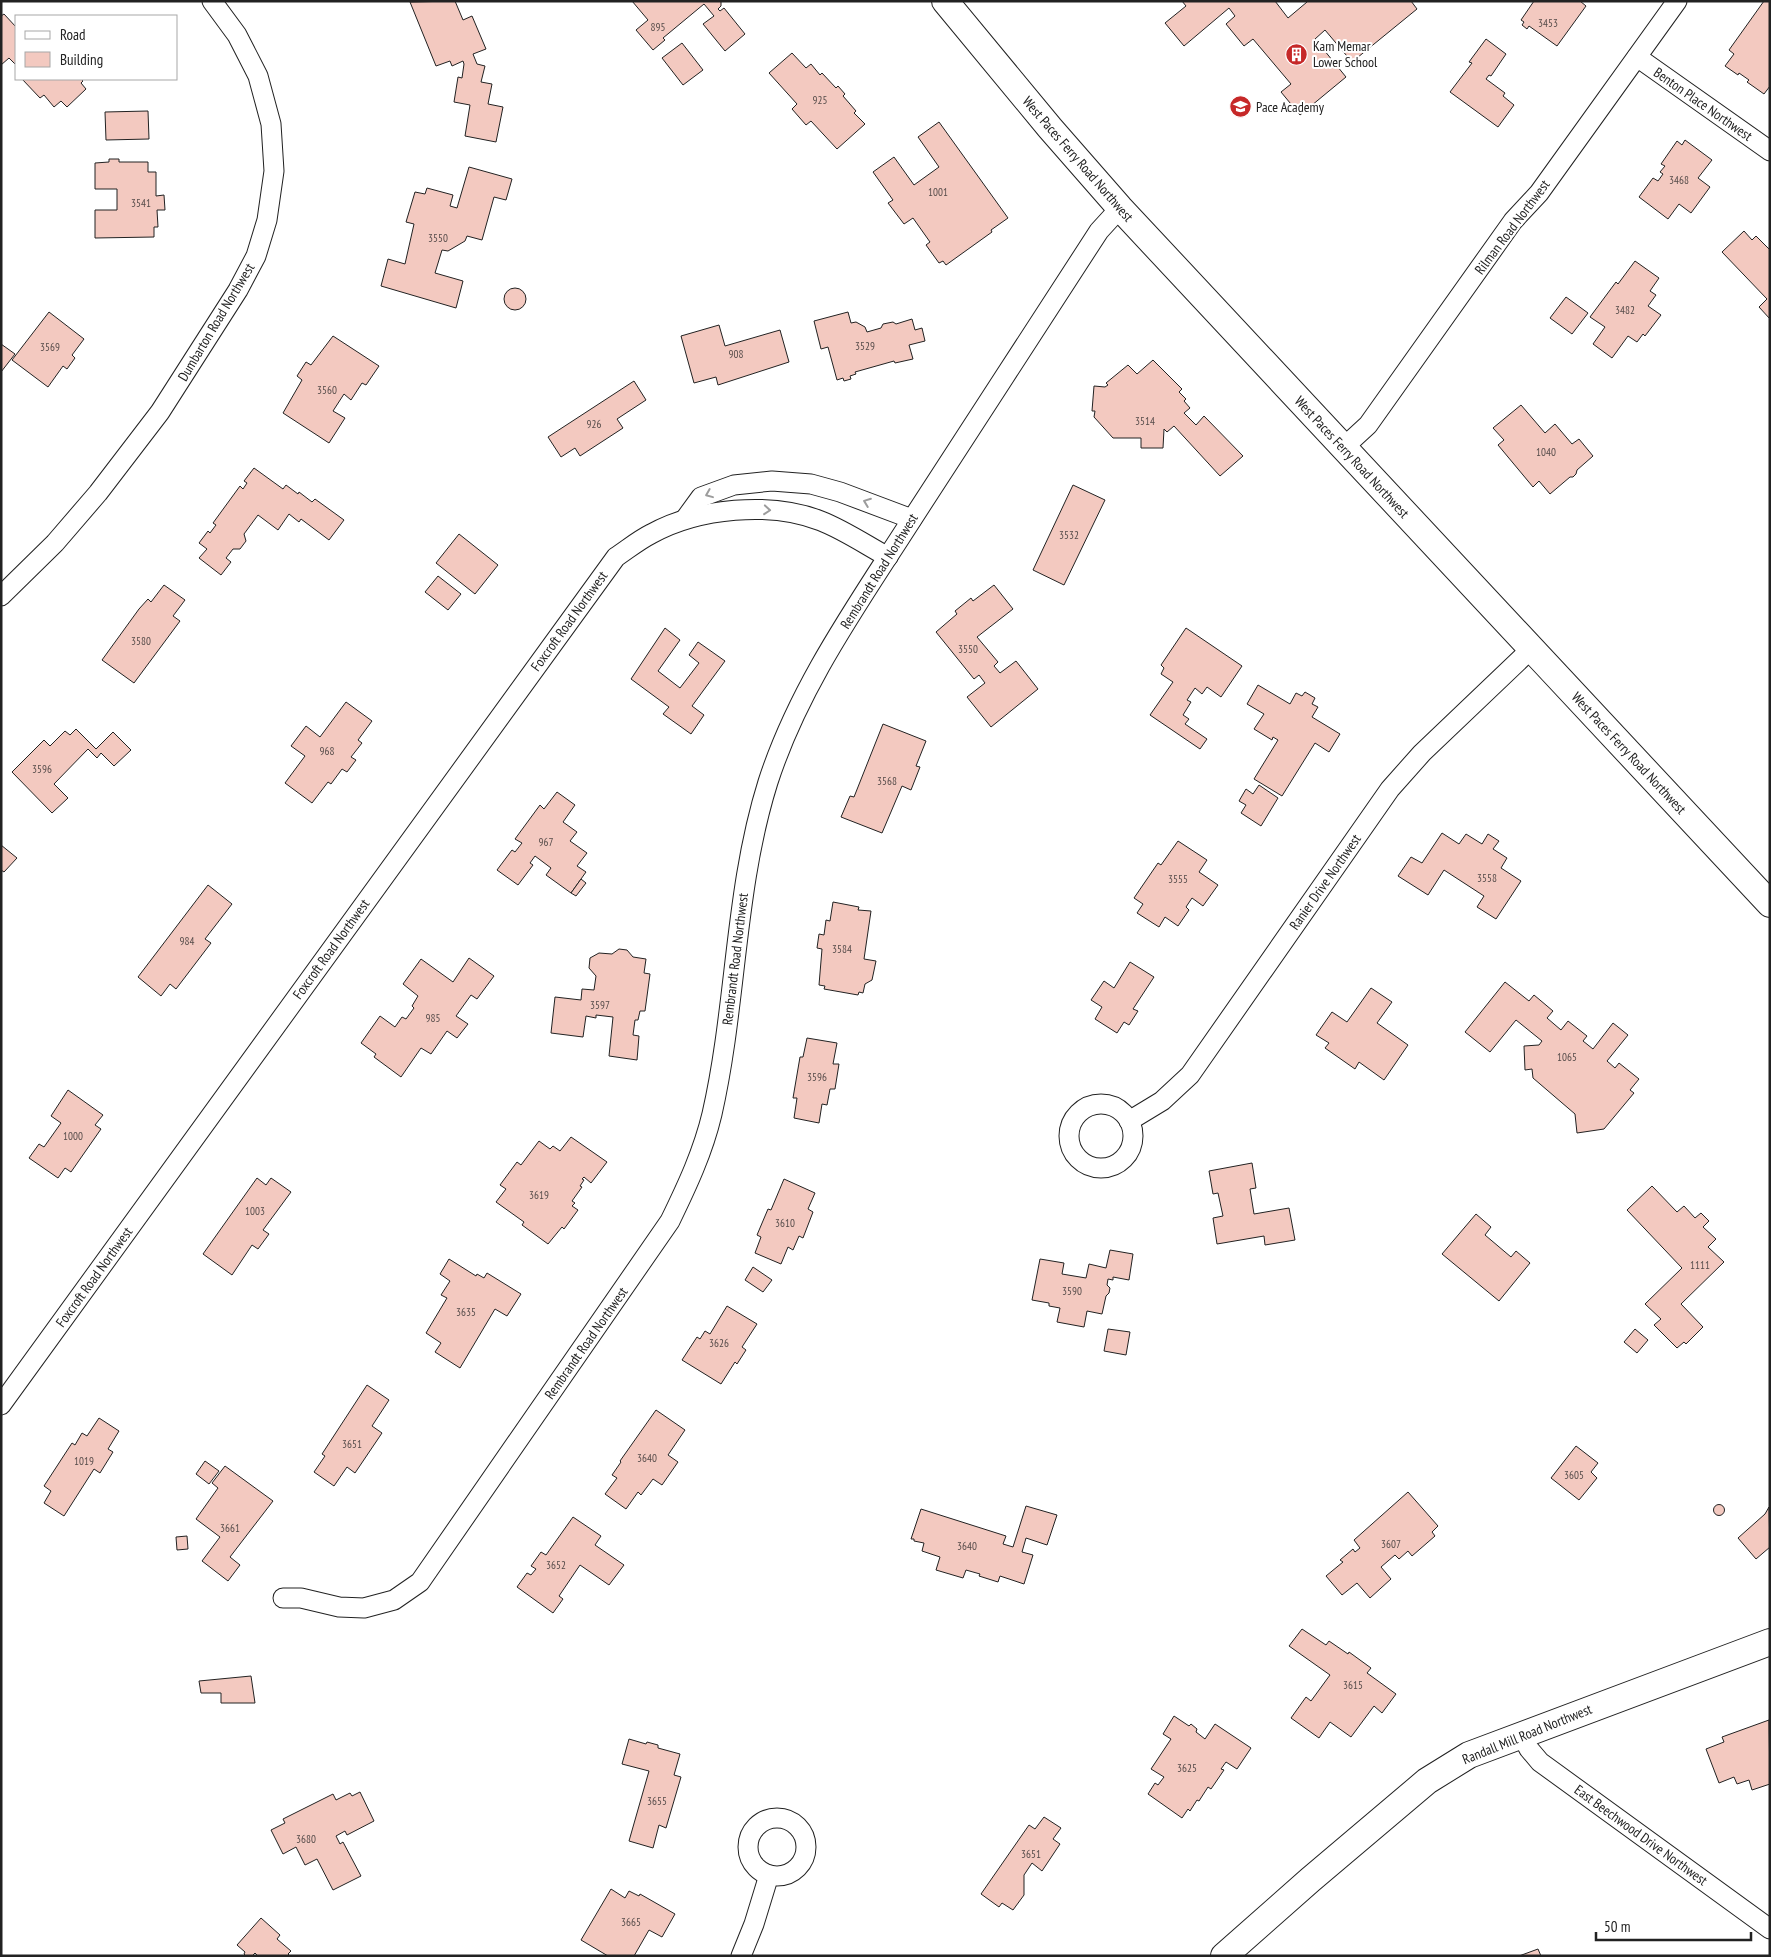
<svg xmlns="http://www.w3.org/2000/svg" width="1771" height="1957" viewBox="0 0 1771 1957" font-family="'PT Sans Narrow',sans-serif">
<rect width="100%" height="100%" fill="#fff"/>
<g fill="#f3c9c0" stroke="#222">
<path d="M455 1 463 20 472 16 486 49 473 54 477 64 485 66 481 82 492 84 488 104 503 107 496 142 465 136 470 105 454 102 458 77 462 78 464 64 463 61 452 66 450 61 436 66 410 2Z"/>
<path d="M632 1H721V6L718 9 720 11 724 8 745 34 725 51 703 24 714 16 704 4 663 38 665 40 653 50 636 30 648 20Z"/>
<path d="M1182 1H1275L1288 18 1307 2 1306 1H1411L1417 9 1352 62 1325 30 1315 39 1346 77 1300 115 1281 92 1291 84 1253 39 1244 46 1226 24 1235 16 1229 8 1184 46 1165 23 1186 6Z"/>
<path d="M1534 1H1580L1586 6 1557 46 1529 26 1527 29 1522 25 1524 22 1521 20Z"/>
<path d="M1764 1H1770V86L1764 94 1747 82 1749 80 1739 73 1738 75 1725 66 1734 54 1729 50Z"/>
<path d="M4 14 16 27V65L9 58 1 65V16Z"/>
<path d="M1486 39 1506 54 1491 76 1489 75 1486 79 1505 93 1503 96 1514 105 1498 127 1450 92 1472 63 1469 62Z"/>
<path d="M682 43 703 70 683 85 662 58Z"/>
<path d="M792 53 806 68 811 64 820 75 822 73 836 88 838 86 845 94 843 96 856 111 854 113 865 124 837 149 811 121 806 125 792 109 797 104 769 73Z"/>
<path d="M22 79H81L83 81 81 83 86 89 67 107 61 101 54 107 44 95 40 98Z"/>
<path d="M148 111 149 139 106 140 105 112Z"/>
<path d="M939 122 1008 218 991 230 992 232 946 265 943 261 939 263 926 245 930 242 913 218 904 224 888 203 893 200 873 172 894 157 914 185 939 167 918 137Z"/>
<path d="M1685 140 1712 160 1698 178 1710 187 1691 213 1679 204 1668 219 1639 197 1653 178 1658 181 1663 174 1660 172 1665 166 1661 164 1677 141 1682 145Z"/>
<path d="M109 159H119V162H148V172H156V196L164 195 165 210H157L158 227H154V237L95 238V210H117V189H95V163L109 162Z"/>
<path d="M469 167 512 179 506 200 494 197 482 240 467 236 465 241 448 251 442 250 435 273 463 281 456 308 381 286 388 259 405 264 414 224 406 222 415 192 425 194 427 188 453 195 450 206 457 208Z"/>
<path d="M1744 231 1752 240 1756 236 1770 250V319L1759 307 1767 299 1722 252Z"/>
<path d="M1635 261 1659 278 1650 291 1656 295 1648 306 1661 315 1645 336 1643 334 1637 342 1628 336 1612 358 1593 344 1605 327 1590 317 1616 282 1618 284Z"/>
<circle cx="515" cy="299" r="11"/>
<path d="M1566 297 1588 313 1572 334 1550 318Z"/>
<path d="M49 312 84 339 72 355 75 358 67 369 63 366 48 387 12 360Z"/>
<path d="M848 312 851 323 856 322 865 327 867 332 881 328 883 324 893 322 896 324 912 319 915 330 922 328 925 341 909 345 913 359 895 363 894 361 855 372 856 374 850 376 851 379 844 381 843 378 837 380 828 347 821 349 814 321Z"/>
<path d="M719 325 725 346 780 330 789 362 718 385 716 377 694 383 681 336Z"/>
<path d="M333 336 379 366 366 385 362 383 351 400 344 394 333 411 345 418 329 443 283 413 302 380 297 376 306 362 311 365Z"/>
<path d="M1 344 15 354 1 372Z"/>
<path d="M1153 360 1182 389 1179 392 1186 399 1184 401 1190 408 1184 413 1196 425 1204 416 1243 456 1220 476 1174 426 1167 432 1164 429 1163 448H1141V438H1113L1094 417 1095 411H1092L1094 386 1105 387 1108 385 1106 383 1128 365 1137 374Z"/>
<path d="M634 381 646 400 617 419 623 428 580 456 575 448 561 457 548 437Z"/>
<path d="M1521 405 1545 433 1555 424 1572 444 1579 439 1593 456 1577 470 1576 474 1573 477H1570L1550 494 1539 481 1533 487 1498 445 1504 440 1493 428Z"/>
<path d="M254 468 283 489 286 485 298 494 299 492 312 502 315 499 344 520 329 540 301 519 299 522 289 514 278 530 258 515 244 534 246 541 240 549H233L226 558 231 562 221 575 199 558 207 549 199 543 208 531 210 533 216 525 213 523 240 486 243 489 247 483 244 481Z"/>
<path d="M1073 485 1105 500 1064 585 1033 570Z"/>
<path d="M459 534 498 565 475 594 436 563Z"/>
<path d="M438 576 461 594 448 610 425 592Z"/>
<path d="M164 585 185 600 173 616 180 621 134 683 102 660 139 609 148 599 151 602Z"/>
<path d="M994 585 1013 609 977 637 998 662 994 666 1000 673 1016 661 1038 689 991 727 967 697 985 683 979 675 974 679 936 632 957 614 955 611 971 598 973 601Z"/>
<path d="M665 628 680 640 658 671 680 688 699 663 689 655 698 642 725 661 692 706 704 715 691 734 663 714 669 707 631 679Z"/>
<path d="M1186 628 1242 666 1221 697 1207 687 1202 694 1195 688 1187 700 1191 702 1183 715 1189 719 1185 724 1207 739 1200 749 1150 715 1173 682 1161 674 1164 668 1161 665Z"/>
<path d="M1258 685 1290 704 1296 693 1302 696 1305 692 1315 698 1312 704 1318 707 1312 717 1340 734 1329 752 1315 743 1282 796 1254 779 1278 740 1273 737 1272 740 1254 729 1264 714 1247 704Z"/>
<path d="M346 702 372 721 358 740 362 743 351 757 356 760 347 772 342 769 331 784 328 782 312 803 285 783 305 756 291 746 306 726 320 737Z"/>
<path d="M883 724 926 741 916 766 920 767 911 790 902 786 882 833 841 817 850 796 854 797Z"/>
<path d="M76 729 96 749 113 732 131 750 114 766 101 753 97 758 88 749 54 784 68 798 52 813 12 772 44 740 50 746 65 731 70 735Z"/>
<path d="M1259 785 1278 798 1261 826 1241 813 1246 805 1239 801 1246 789 1253 794Z"/>
<path d="M557 792 575 805 563 822 577 832 570 841 587 853 577 866 586 872 571 893 546 875 551 868 535 856 530 863 533 865 518 885 497 870 512 850 515 852 522 843 515 839 540 805 544 809Z"/>
<path d="M1442 833 1459 844 1466 834 1482 844 1488 834 1499 841 1493 849 1507 858 1501 868 1521 881 1496 919 1477 907 1484 896 1444 870 1428 895 1398 876 1411 857 1422 863Z"/>
<path d="M1178 841 1207 860 1199 872 1218 885 1203 906 1192 898 1186 907 1189 910 1178 926 1165 917 1159 927 1137 913 1143 904 1134 898 1158 863 1161 865Z"/>
<path d="M1 845 17 858 4 872 1 870Z"/>
<path d="M581 879 586 883 576 896 571 893Z"/>
<path d="M208 885 232 904 205 939 211 943 176 989 170 984 161 996 138 977Z"/>
<path d="M833 902 859 907 858 910 871 911 864 959 876 961 872 980 865 984 863 993 859 992 858 995 824 989 825 986 819 985 822 949 817 948 819 934 824 935 826 920 830 921Z"/>
<path d="M619 949 627 950 633 957 646 959 644 973 650 974 645 1011H640L638 1020H635L633 1035 639 1036 637 1060 609 1056 613 1017 596 1015V1018L586 1016 583 1037 551 1033 555 997 581 1000 582 989 594 990 596 976 589 968 590 958 599 953 612 954Z"/>
<path d="M469 958 494 976 477 999 471 995 456 1016 468 1024 457 1038 447 1031 431 1054 421 1048 401 1077 374 1057 376 1054 361 1043 380 1016 395 1027 402 1017 406 1019 414 1008 412 1006 418 996 403 984 421 959 453 982Z"/>
<path d="M1130 962 1154 977 1133 1009 1138 1011 1129 1025 1124 1022 1117 1033 1095 1019 1102 1007 1091 1000 1104 981 1114 988Z"/>
<path d="M1505 982 1529 1001 1534 995 1553 1011 1547 1018 1561 1030 1568 1021 1587 1036 1583 1041 1593 1049 1613 1023 1628 1035 1607 1061 1615 1068 1619 1063 1639 1079 1630 1090 1634 1093 1604 1129 1577 1133 1575 1114 1533 1078 1532 1069 1525 1070 1524 1046 1539 1045 1542 1041 1516 1020 1490 1052 1465 1032Z"/>
<path d="M1371 988 1392 1002 1377 1023 1408 1045 1384 1080 1359 1062 1355 1069 1325 1048 1329 1043 1316 1035 1332 1012 1347 1022Z"/>
<path d="M807 1038 837 1043 833 1064H839L835 1089H830L827 1105 822 1104 819 1123 794 1118 797 1098H793L800 1057H803Z"/>
<path d="M68 1090 103 1115 95 1125 101 1129 71 1172 65 1168 58 1178 29 1158 39 1144 44 1147 61 1123 51 1116Z"/>
<path d="M571 1137 607 1162 591 1183 584 1177 582 1179 584 1180 580 1186 582 1187 572 1201 575 1203 572 1206 578 1210 564 1229 562 1227 548 1244 522 1225 524 1222 496 1202 506 1189 500 1185 517 1162 521 1165 539 1141 550 1149 553 1146 560 1151Z"/>
<path d="M1252 1163 1256 1188 1250 1189 1254 1214 1289 1208 1295 1240 1265 1245 1264 1236 1217 1244 1213 1218 1223 1216 1218 1193 1213 1194 1209 1171Z"/>
<path d="M257 1178 266 1185 271 1178 291 1192 263 1230 269 1234 258 1249 252 1245 232 1275 203 1254Z"/>
<path d="M784 1179 815 1193 808 1209 813 1212 803 1238 799 1236 793 1250 788 1247 781 1264 755 1253 761 1237 757 1235 768 1209 771 1210Z"/>
<path d="M1652 1186 1677 1212 1684 1206 1695 1218 1701 1213 1709 1221 1703 1227 1716 1239 1708 1247 1724 1262 1681 1304 1703 1327 1686 1344 1684 1342 1677 1348 1654 1325 1661 1319 1645 1304 1682 1268 1627 1210Z"/>
<path d="M1476 1214 1491 1227 1485 1235 1511 1257 1516 1251 1530 1263 1499 1301 1442 1254Z"/>
<path d="M1110 1250 1133 1254 1129 1280 1113 1277V1280L1108 1279 1107 1285 1110 1288 1109 1293 1106 1296 1102 1314 1087 1311 1084 1327 1057 1322 1060 1308 1049 1306V1303L1032 1300 1040 1259 1064 1263 1062 1274 1086 1278 1089 1264 1106 1268Z"/>
<path d="M449 1259 476 1276 477 1274 484 1278 487 1273 521 1294 507 1316 495 1309 460 1368 435 1352 441 1343 426 1333 447 1298 441 1295 450 1281 440 1274Z"/>
<path d="M753 1267 772 1280 763 1292 745 1280Z"/>
<path d="M727 1306 757 1324 742 1347 746 1350 737 1364 735 1362 721 1384 682 1360 697 1337 700 1339 705 1331 710 1334Z"/>
<path d="M1108 1329 1130 1332 1126 1355 1104 1351Z"/>
<path d="M1635 1329 1648 1340 1637 1353 1624 1342Z"/>
<path d="M367 1385 389 1400 372 1426 382 1433 355 1473 347 1467 334 1486 314 1472 325 1456 322 1454Z"/>
<path d="M656 1410 685 1430 668 1455 678 1462 662 1485 653 1479 641 1495 638 1492 626 1509 605 1494 617 1478 612 1475 621 1462 620 1461Z"/>
<path d="M99 1418 119 1431 108 1449 113 1452 100 1473 94 1469 64 1516 44 1503 51 1491 44 1486 72 1443 75 1445 82 1433 87 1436Z"/>
<path d="M1576 1446 1598 1463 1591 1472 1597 1478 1579 1500 1551 1478Z"/>
<path d="M205 1461 219 1471 209 1484 196 1474Z"/>
<path d="M225 1466 273 1501 230 1557 240 1565 228 1581 202 1561 220 1537 196 1519 218 1488 212 1483Z"/>
<path d="M1408 1492 1438 1526 1432 1532 1435 1536 1412 1556 1408 1551 1399 1559 1395 1555 1381 1567 1391 1579 1370 1598 1357 1583 1342 1595 1326 1576 1343 1562 1340 1560 1353 1549 1355 1552 1360 1548 1354 1540Z"/>
<circle cx="1719" cy="1510" r="5.5"/>
<path d="M1026 1506 1057 1515 1047 1545 1026 1538 1022 1552 1033 1555 1024 1584 1000 1576 998 1582 979 1576 980 1574 966 1570 963 1578 936 1570 940 1557 922 1551 924 1543 914 1541V1539H911L921 1509 1006 1536 1003 1544 1013 1547Z"/>
<path d="M1769 1507 1770 1547 1756 1559 1738 1538 1765 1514Z"/>
<path d="M573 1517 601 1536 595 1545 624 1565 609 1585 580 1565 559 1596 563 1599 553 1613 517 1587 527 1573 531 1575 536 1569 531 1566 541 1552 546 1555Z"/>
<path d="M187 1536 188 1549 177 1550 176 1537Z"/>
<path d="M1302 1629 1326 1645 1329 1641 1348 1654 1349 1652 1371 1668 1367 1673 1396 1694 1382 1713 1374 1706 1351 1737 1330 1722 1319 1738 1291 1718 1306 1697 1311 1701 1330 1675 1289 1646Z"/>
<path d="M251 1676 255 1703H221V1693H201L199 1681Z"/>
<path d="M1174 1716 1189 1726 1191 1724 1197 1729 1196 1732 1205 1739 1215 1724 1251 1748 1237 1769 1226 1762 1221 1769 1224 1770 1211 1789 1208 1787 1199 1801 1197 1800 1190 1811 1188 1809 1182 1818 1148 1794 1155 1783 1158 1785 1164 1777 1151 1769 1171 1739 1163 1734Z"/>
<path d="M1769 1720 1770 1784 1752 1790 1749 1780 1737 1784 1734 1777 1719 1783 1706 1749 1724 1742 1722 1737Z"/>
<path d="M629 1739 646 1744 647 1742 658 1745V1748L680 1754 674 1775 681 1777 666 1828 659 1825 653 1848 629 1841 649 1771 622 1764Z"/>
<path d="M360 1792 374 1821 347 1835 345 1831 336 1836 340 1844 343 1842 361 1876 333 1890 317 1859 305 1865 296 1847 283 1854 271 1830 285 1823 283 1819 333 1794 336 1800 350 1793 352 1796Z"/>
<path d="M1044 1817 1061 1828 1053 1839 1060 1844 1042 1871 1032 1863 1024 1875V1895L1013 1910 1002 1903 999 1907 981 1894 1029 1825 1035 1829Z"/>
<path d="M611 1889 625 1898 629 1891 639 1896 640 1894 675 1914 662 1937 649 1930 634 1956H608L581 1940Z"/>
<path d="M261 1918 280 1935 277 1939 291 1951 288 1954 290 1956H258L255 1953 252 1956H246L244 1954 245 1952 237 1945Z"/>
<path d="M1538 1949 1541 1956H1519Z"/>
</g>
<g fill="none" stroke-linecap="round" stroke-linejoin="round">
<defs>
<g id="street">
<path d="M1637 57 1770 151"/>
<path d="M1343 448 1368 425 1513 221 1539 193 1677 1"/>
<path d="M685 519 701 497 734 485 772 481 811 484 840 492 912 519"/>
<path d="M1 596 55 543 98 493 160 412 238 290 256 256 267 220 274 171 271 124 258 76 237 35 212 1"/>
<circle cx="1101" cy="1136" r="32"/>
<path d="M1129 1121 1162 1101 1190 1075 1390 789 1422 753 1531 649"/>
<path d="M1 1405 616 557C628 549 639 540 651 534 698 508 771 501 821 521 844 530 866 545 888 557"/>
<path d="M283 1598H301L339 1607 364 1608 394 1600 420 1582 670 1221C687 1186 703 1152 712 1114 737 1004 734 890 768 782 798 689 855 608 907 527 971 428 1035 330 1099 231L1120 208"/>
<path d="M1521 1734 1529 1749 1540 1762 1770 1929"/>
<circle cx="777" cy="1847" r="29"/>
<path d="M741 1956 754 1924 769 1875"/>
</g>
<g id="secondary">
<path d="M945 1 1050 128 1120 208 1770 904"/>
<path d="M1224 1956 1310 1880 1427 1781 1469 1755 1770 1642"/>
</g>
</defs>
<use href="#street" stroke="#222" stroke-width="21"/>
<use href="#secondary" stroke="#222" stroke-width="28"/>
<use href="#street" stroke="#fff" stroke-width="19"/>
<use href="#secondary" stroke="#fff" stroke-width="26"/>
</g>
<defs><path id="oneway-chevron" d="M-2-3.5L2.5 0L-2 3.5" fill="none" stroke-width="1.6" stroke-linecap="round" stroke-linejoin="round" transform="scale(1.25)"/></defs>
<g stroke="#9c9c9c">
<use href="#oneway-chevron" transform="translate(709 494) rotate(158)"/>
<use href="#oneway-chevron" transform="translate(867 502) rotate(-159)"/>
<use href="#oneway-chevron" transform="translate(767 510) rotate(5)"/>
</g>
<defs>
<symbol id="building-disc" viewBox="-11 -11 22 22"><circle r="9.5" fill="#c62828" stroke="#fff"/><path d="M-4-6H4V6H1V3H-1V6H-4ZM-2.5-4.3h1.7v1.8h-1.7ZM.8-4.3h1.7v1.8H.8ZM-2.5-1h1.7V.8h-1.7ZM.8-1h1.7V.8H.8Z" fill="#fff"/></symbol>
<symbol id="school-disc" viewBox="-11 -11 22 22"><circle r="9.5" fill="#c62828" stroke="#fff"/><path d="M0-5L7-2L0 1L-7-2ZM-4 1L0 2.5L4 1V4Q0 6-4 4Z" fill="#fff"/></symbol>
</defs>
<g fill-rule="evenodd">
<use href="#building-disc" x="1284" y="42" width="25" height="25"/>
<use href="#school-disc" x="1228" y="94" width="25" height="25"/>
</g>
<g text-anchor="middle" dominant-baseline="central" stroke-width="4" stroke-linejoin="round" paint-order="stroke">
<g font-size="11" fill="#564c4a">
<text x="1548" y="23">3453</text>
<text x="658" y="27">895</text>
<text x="820" y="100">925</text>
<text x="1679" y="180">3468</text>
<text x="938" y="192">1001</text>
<text x="141" y="203">3541</text>
<text x="438" y="238">3550</text>
<text x="1625" y="310">3482</text>
<text x="865" y="346">3529</text>
<text x="50" y="347">3569</text>
<text x="736" y="354">908</text>
<text x="327" y="390">3560</text>
<text x="1145" y="421">3514</text>
<text x="594" y="424">926</text>
<text x="1546" y="452">1040</text>
<text x="1069" y="535">3532</text>
<text x="141" y="641">3580</text>
<text x="968" y="649">3550</text>
<text x="327" y="751">968</text>
<text x="42" y="769">3596</text>
<text x="887" y="781">3568</text>
<text x="546" y="842">967</text>
<text x="1487" y="878">3558</text>
<text x="1178" y="879">3555</text>
<text x="187" y="941">984</text>
<text x="842" y="949">3584</text>
<text x="600" y="1005">3597</text>
<text x="433" y="1018">985</text>
<text x="1567" y="1057">1065</text>
<text x="817" y="1077">3596</text>
<text x="73" y="1136">1000</text>
<text x="539" y="1195">3619</text>
<text x="255" y="1211">1003</text>
<text x="785" y="1223">3610</text>
<text x="1700" y="1265">1111</text>
<text x="1072" y="1291">3590</text>
<text x="466" y="1312">3635</text>
<text x="719" y="1343">3626</text>
<text x="352" y="1444">3651</text>
<text x="647" y="1458">3640</text>
<text x="84" y="1461">1019</text>
<text x="1574" y="1475">3605</text>
<text x="230" y="1528">3661</text>
<text x="1391" y="1544">3607</text>
<text x="967" y="1546">3640</text>
<text x="556" y="1565">3652</text>
<text x="1353" y="1685">3615</text>
<text x="1187" y="1768">3625</text>
<text x="657" y="1801">3655</text>
<text x="306" y="1839">3680</text>
<text x="1031" y="1854">3651</text>
<text x="631" y="1922">3665</text>
</g>
<g font-size="14" fill="#222" stroke="#fff" text-anchor="start">
<text x="1313" y="46">Kam Memar<tspan x="1313" dy="16">Lower School</tspan></text>
<text x="1256" y="107">Pace Academy</text>
</g>
<g font-size="14" fill="#222" stroke="#fff">
<text transform="translate(1703 104) rotate(35)">Benton Place Northwest</text>
<text transform="translate(1078 159) rotate(49)">West Paces Ferry Road Northwest</text>
<text transform="translate(1512 227) rotate(-53)">Rilman Road Northwest</text>
<text transform="translate(216 322) rotate(-59)">Dumbarton Road Northwest</text>
<text transform="translate(1352 457) rotate(47)">West Paces Ferry Road Northwest</text>
<text transform="translate(879 571) rotate(-58)">Rembrandt Road Northwest</text>
<text transform="translate(569 621) rotate(-54)">Foxcroft Road Northwest</text>
<text transform="translate(1629 753) rotate(47)">West Paces Ferry Road Northwest</text>
<text transform="translate(1325 882) rotate(-55)">Ranier Drive Northwest</text>
<text transform="translate(331 949) rotate(-54)">Foxcroft Road Northwest</text>
<text transform="translate(735 959) rotate(-83)">Rembrandt Road Northwest</text>
<text transform="translate(94 1277) rotate(-54)">Foxcroft Road Northwest</text>
<text transform="translate(586 1343) rotate(-55)">Rembrandt Road Northwest</text>
<text transform="translate(1527 1734) rotate(-22)">Randall Mill Road Northwest</text>
<text transform="translate(1641 1835) rotate(36)">East Beechwood Drive Northwest</text>
</g>
</g>
<rect width="1771" height="1957" fill="none" stroke="#222222" stroke-width="5"/>
<rect x="15" y="15" width="162" height="65" fill="#ffffff" stroke="#a7a7a7"/>
<rect x="25" y="31" width="25" height="8" fill="#ffffff" stroke="#a7a7a7"/>
<text x="60" y="40" font-size="15" fill="#222222">Road</text>
<rect x="25" y="52" width="25" height="15" fill="#f3c9c0" stroke="#a7a7a7"/>
<text x="60" y="65" font-size="15" fill="#222222">Building</text>
<path d="M1596 1932v8h155v-8" fill="none" stroke="#222222" stroke-width="2.5"/>
<text x="1604" y="1932" font-size="15" fill="#222222" stroke="#ffffff" stroke-width="4" paint-order="stroke">50 m</text>
</svg>
